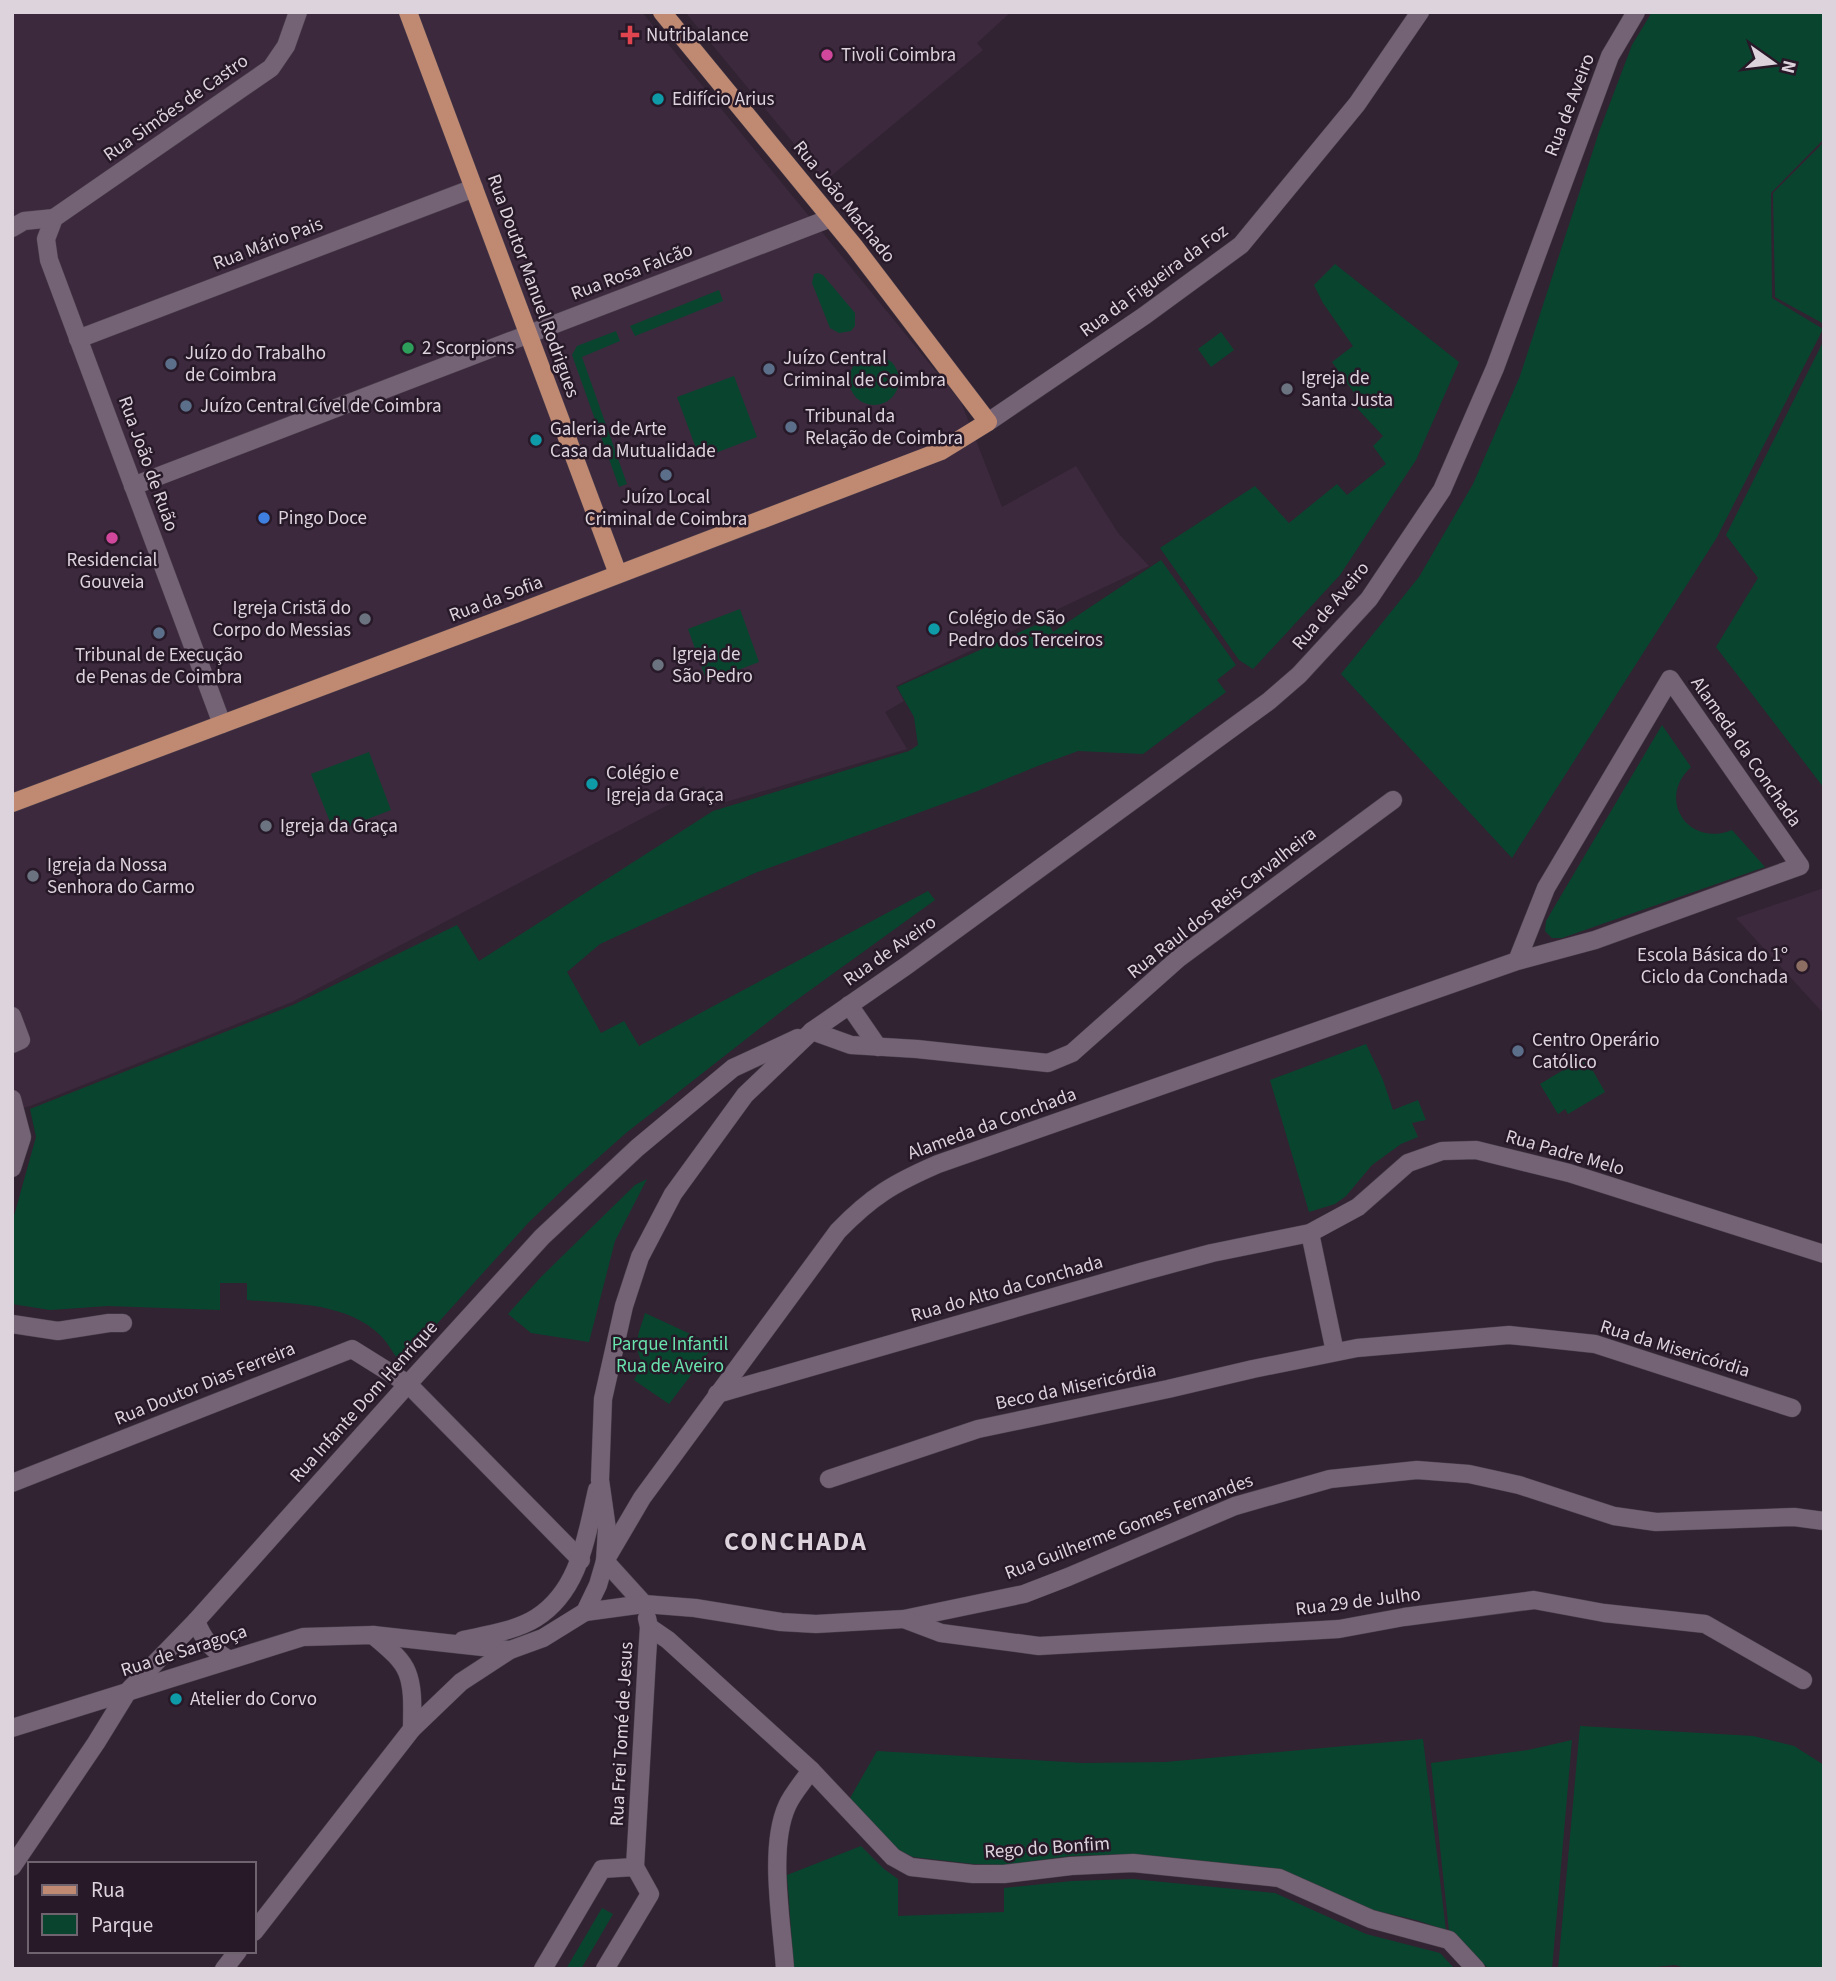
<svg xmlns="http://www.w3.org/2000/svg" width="1836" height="1981" viewBox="0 0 1836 1981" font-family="'Source Sans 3',sans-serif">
<rect width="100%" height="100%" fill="#312332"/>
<g fill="#3c293d">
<path d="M12 12H642L961 402 1002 507 1076 466 1118 533 1149 566 896 686 904 701 885 712 907 749 712 806 704 786 292 1002 30 1106 12 1111Z"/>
<path d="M685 12H1011L977 43 983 50 825 181Z"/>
<path d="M1824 888V1014L1736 918Z"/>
</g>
<g fill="#09452e">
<path d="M1652 12H1824V139L1771 193 1772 298 1823 329 1716 539 1512 858 1341 674 1419 577 1473 484 1520 376 1599 132 1632 45Z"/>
<path d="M1824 142V324L1775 297 1773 193Z"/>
<path d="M1335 264 1459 362 1416 460 1340 575 1253 669 1239 660 1160 548 1255 486 1289 523 1337 484 1347 495 1386 464 1373 446 1383 436 1357 408 1362 404 1332 362 1353 346 1323 303 1314 285Z"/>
<path d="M818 273 823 275 855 313V326L851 331 839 333 830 328 812 283 814 274Z"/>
<path d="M719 290 723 301 635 336 630 326Z"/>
<path d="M616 331 620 341 582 357 627 484 619 487 572 355 577 346Z"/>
<path d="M1221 332 1234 350 1211 367 1198 349Z"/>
<path d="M1824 340V788L1716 647 1758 578 1726 535Z"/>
<circle cx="874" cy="380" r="25"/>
<path d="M734 376 757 437 700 459 677 397Z"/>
<path d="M1161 560 1236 665 1217 680 1226 692 1143 754 1078 751 1035 767 975 792 755 873 600 944 567 972 601 1033 624 1021 639 1046 928 891 935 900 791 1004 626 1133 572 1181 528 1223 408 1356 403 1359 397 1358C392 1351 387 1342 381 1336 347 1302 292 1304 247 1300V1283H220V1310L108 1306 50 1310 12 1304V1223L36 1137 30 1109 293 1005 457 925 479 961 713 811 909 751 918 745 914 717 897 687 1047 620 1053 632Z"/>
<path d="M740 609 759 662 707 682 688 629Z"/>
<path d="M1662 725 1691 767C1656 799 1688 848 1732 830L1765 867 1562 938H1552L1545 931 1546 921Z"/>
<path d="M369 752 391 810 334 832 311 774Z"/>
<path d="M1366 1044 1383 1080 1393 1110 1418 1100 1426 1120 1412 1123 1418 1137 1401 1144 1372 1165 1346 1196 1335 1204 1309 1212 1270 1080Z"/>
<path d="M1585 1057 1605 1092 1568 1114 1565 1109 1558 1114 1540 1084Z"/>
<path d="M647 1179 615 1241 589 1342 531 1333 508 1314 541 1277 635 1185Z"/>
<path d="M645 1313 714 1345 669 1404 634 1380 643 1364C632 1344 639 1334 645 1313Z"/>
<path d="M1580 1726 1753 1736 1794 1746 1824 1765V1969H1689L1675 1965 1636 1969H1558Z"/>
<path d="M1423 1739 1446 1930 1416 1920 1373 1910 1281 1869 1133 1854 1070 1856 1003 1865 974 1864 913 1857 899 1850 849 1800 877 1751 1083 1763 1165 1762Z"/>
<path d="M1572 1740 1552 1969H1489L1449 1931 1431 1763 1528 1750Z"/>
<path d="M861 1846 884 1869 898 1879V1916L1004 1912V1888L1072 1881 1133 1879 1275 1893 1366 1934 1440 1953 1455 1969H794L787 1875Z"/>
<path d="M602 1908 613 1914 581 1969H566Z"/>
</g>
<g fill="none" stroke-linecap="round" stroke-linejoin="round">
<defs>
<g id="minor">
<path d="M54 218 46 239 49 260 222 724"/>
<path d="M54 218 271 68 286 46 298 12"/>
<path d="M12 228 24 221 54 218"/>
<path d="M78 339 474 188"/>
<path d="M988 422 1144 316 1241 245 1357 104 1420 12"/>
<path d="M133 486 831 218"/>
<path d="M849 1005 878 1047"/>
<path d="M12 1016 21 1040 12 1044"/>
<path d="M812 1031 851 1045 917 1049 1048 1063 1072 1053 1179 958 1393 800"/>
<path d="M12 1099 22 1137 12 1168"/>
<path d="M1310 1233 1335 1352"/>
<path d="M12 1324 58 1331 109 1323H123"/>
<path d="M717 1394 1141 1272 1212 1253 1310 1233 1358 1207 1408 1163 1442 1151 1476 1150 1569 1173 1824 1254"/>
<path d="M829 1479 978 1429 1168 1389 1253 1369 1357 1348 1509 1335 1595 1344 1792 1408"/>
<path d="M12 1483 352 1349 408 1384 581 1560"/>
<path d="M644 1604 605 1561 642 1498 838 1231C872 1196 894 1183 938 1164L1517 961 1595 940 1800 866 1670 679 1546 888 1517 961"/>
<path d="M585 1612 644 1604 695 1608 781 1622 816 1624 904 1619 1024 1594 1068 1577 1235 1506 1330 1479 1417 1470 1469 1474 1519 1485 1614 1516 1656 1522 1794 1517 1824 1521"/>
<path d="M904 1619 941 1633 1039 1646 1339 1629 1404 1617 1534 1600 1604 1613 1705 1624 1803 1680"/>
<path d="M196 1621C203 1639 211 1649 228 1659"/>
<path d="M649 1627 668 1640 811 1770 893 1857 911 1867 973 1874H1004L1071 1866 1133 1863 1279 1878 1371 1919 1449 1940 1476 1969"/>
<path d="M373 1635C384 1645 401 1657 407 1672 414 1689 412 1711 412 1729"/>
<path d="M463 1640C486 1635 515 1631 536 1618 580 1590 586 1537 597 1490"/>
<path d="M12 1728 303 1637 373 1635 510 1650"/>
<path d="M12 1867 96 1743 128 1691 196 1621 408 1384 542 1237 637 1148 733 1068 798 1038"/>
<path d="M635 1867 647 1657 649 1627 647 1618"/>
<path d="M254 1932 412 1729 461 1682 510 1650 543 1638 585 1612 598 1585 605 1561 607 1529 600 1480 603 1399 624 1306 640 1257 673 1194 745 1095 812 1031 906 966 1269 701 1299 675 1369 599 1442 490 1495 368 1610 56 1636 12"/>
<path d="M224 1969 238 1951"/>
<path d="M543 1969 602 1869 635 1867 650 1894 605 1969"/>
<path d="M785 1969C782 1923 768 1848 787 1806 792 1794 803 1782 811 1770"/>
</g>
<g id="major">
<path d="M408 12 618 574"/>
<path d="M12 803 515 614 941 451 988 422 854 246 662 12"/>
</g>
</defs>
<use href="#minor" stroke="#4c404d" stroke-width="19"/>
<use href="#major" stroke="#4c404d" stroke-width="19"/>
<use href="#minor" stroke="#746375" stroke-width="18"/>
<use href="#major" stroke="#c08a72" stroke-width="18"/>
</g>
<path fill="#e0444e" stroke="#271928" stroke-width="2.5" d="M626.5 24.5h7v7h7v7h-7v7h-7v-7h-7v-7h7z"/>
<g fill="#d1479c" stroke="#271928" stroke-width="2.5">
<circle cx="827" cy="55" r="7"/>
<circle cx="112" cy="538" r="7"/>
</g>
<g fill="#0f9aa8" stroke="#271928" stroke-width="2.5">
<circle cx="658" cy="99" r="7"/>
<circle cx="536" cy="440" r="7"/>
<circle cx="934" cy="629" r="7"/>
<circle cx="592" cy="784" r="7"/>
<circle cx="176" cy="1699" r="7"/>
</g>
<circle fill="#2e9e5b" stroke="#271928" stroke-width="2.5" cx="408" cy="348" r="7"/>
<g fill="#5c6f8a" stroke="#271928" stroke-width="2.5">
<circle cx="171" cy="364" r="7"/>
<circle cx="769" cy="369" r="7"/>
<circle cx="186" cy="406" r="7"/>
<circle cx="791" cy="427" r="7"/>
<circle cx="666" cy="475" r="7"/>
<circle cx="159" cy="633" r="7"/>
<circle cx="1518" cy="1051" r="7"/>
</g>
<g fill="#6b7280" stroke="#271928" stroke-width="2.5">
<circle cx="1287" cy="389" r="7"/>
<circle cx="365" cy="619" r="7"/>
<circle cx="658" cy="665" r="7"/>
<circle cx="266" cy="826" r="7"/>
<circle cx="33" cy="876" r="7"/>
</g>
<circle fill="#3f7fe0" stroke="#271928" stroke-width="2.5" cx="264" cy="518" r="7"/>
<circle fill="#8d6e63" stroke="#271928" stroke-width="2.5" cx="1802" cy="966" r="7"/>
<g text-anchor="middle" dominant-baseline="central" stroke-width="5" stroke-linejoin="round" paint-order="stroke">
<g font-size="19" fill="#ddd3dd" stroke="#271928" text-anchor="start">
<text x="646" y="35">Nutribalance</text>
<text x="841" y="55">Tivoli Coimbra</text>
<text x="672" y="99">Edifício Arius</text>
<text x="422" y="348">2 Scorpions</text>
<text x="185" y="353">Juízo do Trabalho<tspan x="185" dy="22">de Coimbra</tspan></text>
<text x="783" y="358">Juízo Central<tspan x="783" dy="22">Criminal de Coimbra</tspan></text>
<text x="1301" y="378">Igreja de<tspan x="1301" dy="22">Santa Justa</tspan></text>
<text x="200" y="406">Juízo Central Cível de Coimbra</text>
<text x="805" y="416">Tribunal da<tspan x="805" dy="22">Relação de Coimbra</tspan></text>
<text x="550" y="429">Galeria de Arte<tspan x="550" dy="22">Casa da Mutualidade</tspan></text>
<text x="666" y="497" text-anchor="middle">Juízo Local<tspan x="666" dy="22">Criminal de Coimbra</tspan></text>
<text x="278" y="518">Pingo Doce</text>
<text x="112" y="560" text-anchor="middle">Residencial<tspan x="112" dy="22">Gouveia</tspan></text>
<text x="351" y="608" text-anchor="end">Igreja Cristã do<tspan x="351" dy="22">Corpo do Messias</tspan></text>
<text x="948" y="618">Colégio de São<tspan x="948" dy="22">Pedro dos Terceiros</tspan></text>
<text x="672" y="654">Igreja de<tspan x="672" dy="22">São Pedro</tspan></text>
<text x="159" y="655" text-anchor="middle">Tribunal de Execução<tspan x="159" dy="22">de Penas de Coimbra</tspan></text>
<text x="606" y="773">Colégio e<tspan x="606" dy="22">Igreja da Graça</tspan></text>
<text x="280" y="826">Igreja da Graça</text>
<text x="47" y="865">Igreja da Nossa<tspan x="47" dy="22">Senhora do Carmo</tspan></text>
<text x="1788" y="955" text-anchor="end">Escola Básica do 1º<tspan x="1788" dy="22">Ciclo da Conchada</tspan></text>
<text x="1532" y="1040">Centro Operário<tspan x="1532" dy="22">Católico</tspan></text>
<text x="190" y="1699">Atelier do Corvo</text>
</g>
<g font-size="19" fill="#ddd3dd" stroke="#271928">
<text transform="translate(1570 105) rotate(-69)">Rua de Aveiro</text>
<text transform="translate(176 108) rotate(-35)">Rua Simões de Castro</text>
<text transform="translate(844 202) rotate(51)">Rua João Machado</text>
<text transform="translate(268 244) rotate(-21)">Rua Mário Pais</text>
<text transform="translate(632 272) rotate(-21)">Rua Rosa Falcão</text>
<text transform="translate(1154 281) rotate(-36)">Rua da Figueira da Foz</text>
<text transform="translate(533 286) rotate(70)">Rua Doutor Manuel Rodrigues</text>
<text transform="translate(148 464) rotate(70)">Rua João de Ruão</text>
<text transform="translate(496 599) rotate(-21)">Rua da Sofia</text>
<text transform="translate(1331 606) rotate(-50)">Rua de Aveiro</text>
<text transform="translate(1746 752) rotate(55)">Alameda da Conchada</text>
<text transform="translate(1222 903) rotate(-38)">Rua Raul dos Reis Carvalheira</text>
<text transform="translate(890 951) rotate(-35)">Rua de Aveiro</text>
<text transform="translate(992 1124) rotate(-20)">Alameda da Conchada</text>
<text transform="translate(1565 1153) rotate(16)">Rua Padre Melo</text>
<text transform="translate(1007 1289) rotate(-16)">Rua do Alto da Conchada</text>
<text transform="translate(1675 1349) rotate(17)">Rua da Misericórdia</text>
<text transform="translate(205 1384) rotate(-22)">Rua Doutor Dias Ferreira</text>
<text transform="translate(1076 1387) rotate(-12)">Beco da Misericórdia</text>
<text transform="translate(364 1402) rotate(-48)">Rua Infante Dom Henrique</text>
<text transform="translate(1129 1527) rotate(-21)">Rua Guilherme Gomes Fernandes</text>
<text transform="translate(1358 1602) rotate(-7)">Rua 29 de Julho</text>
<text transform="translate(184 1651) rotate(-18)">Rua de Saragoça</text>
<text transform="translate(622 1734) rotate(-87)">Rua Frei Tomé de Jesus</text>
<text transform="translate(1047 1848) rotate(-4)">Rego do Bonfim</text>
</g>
<g font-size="19" fill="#69e2ad" stroke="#271928">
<text x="670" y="1344">Parque Infantil<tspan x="670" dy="22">Rua de Aveiro</tspan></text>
</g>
<g font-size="26" font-weight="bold" letter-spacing="2" fill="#ddd3dd" stroke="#271928">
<text x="796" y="1541">CONCHADA</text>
</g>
</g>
<rect width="1836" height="1981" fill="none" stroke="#ddd3dd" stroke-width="28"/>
<rect x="28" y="1862" width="228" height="91" fill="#271928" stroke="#706370" stroke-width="2"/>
<rect x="42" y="1885" width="35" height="10" fill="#c08a72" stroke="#706370" stroke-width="2"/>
<text x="91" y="1897" font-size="21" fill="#ddd3dd">Rua</text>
<rect x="42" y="1914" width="35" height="21" fill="#09452e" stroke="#706370" stroke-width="2"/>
<text x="91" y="1932" font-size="21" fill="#ddd3dd">Parque</text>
<g transform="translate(1773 63) rotate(104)" stroke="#271928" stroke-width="5" paint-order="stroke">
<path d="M0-5L12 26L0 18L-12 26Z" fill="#ddd3dd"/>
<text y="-10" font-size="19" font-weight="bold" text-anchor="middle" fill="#ddd3dd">N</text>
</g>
</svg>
